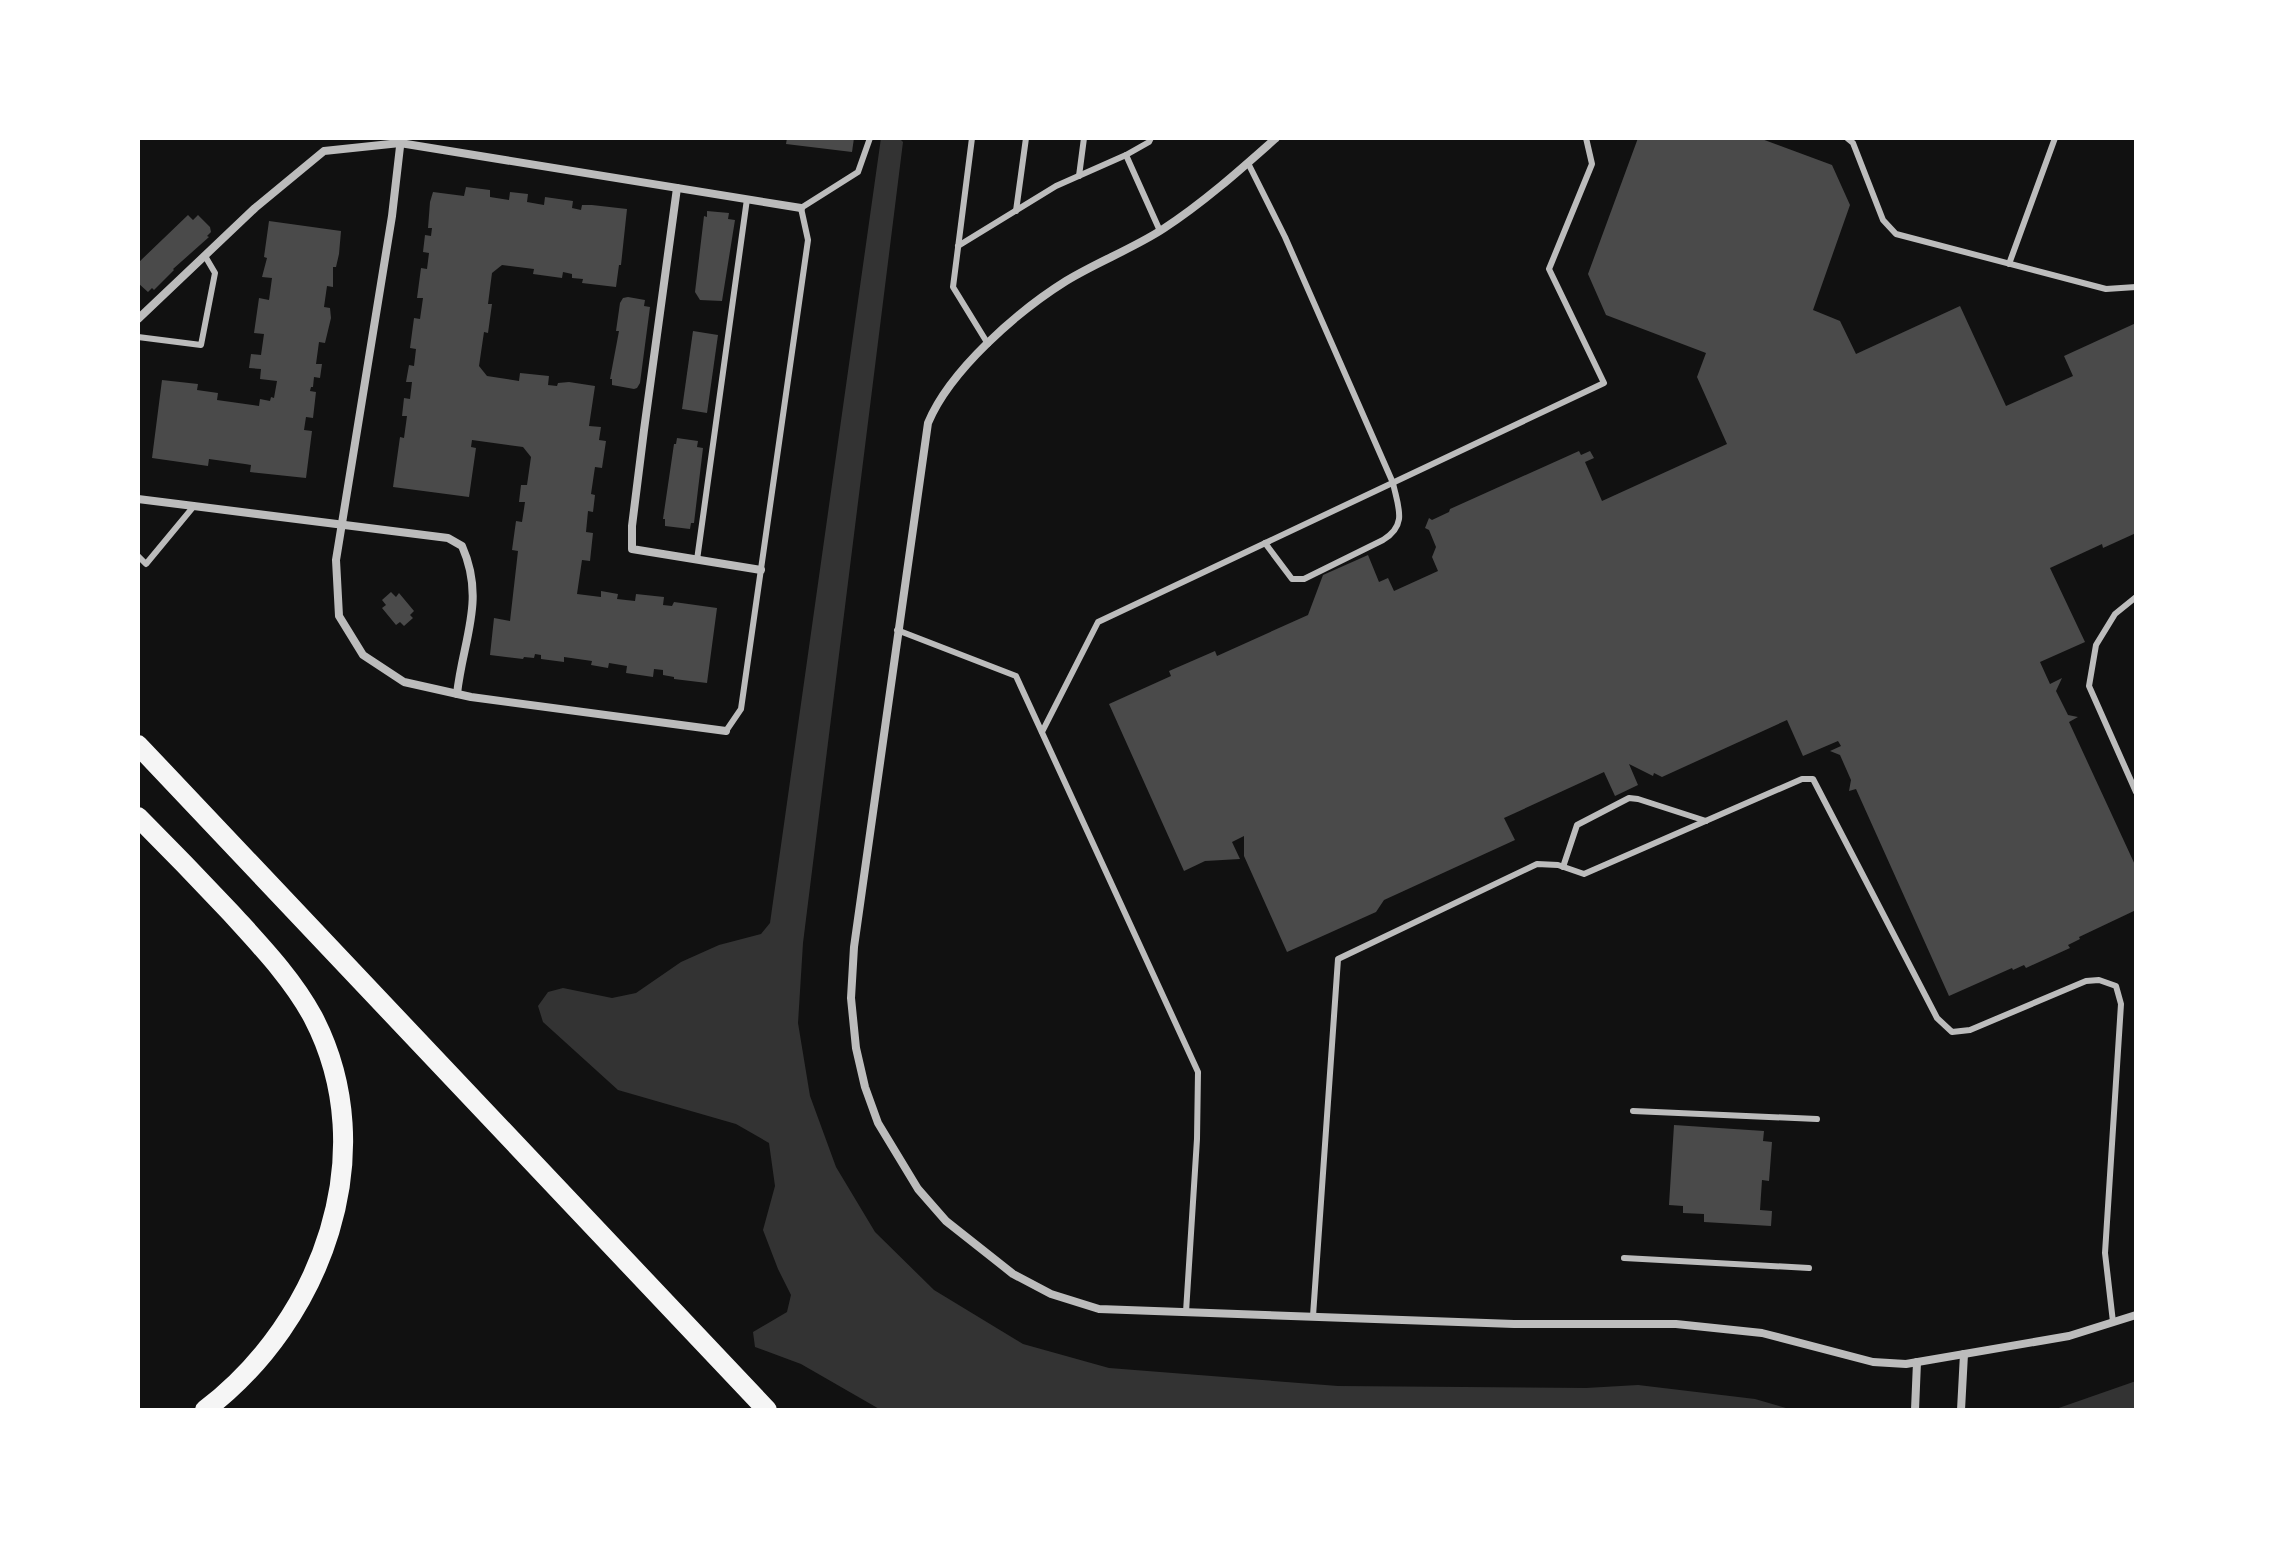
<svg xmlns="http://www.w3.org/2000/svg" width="2274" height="1548" viewBox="0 0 2274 1548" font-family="'Asap Condensed',sans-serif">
<rect width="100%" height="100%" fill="#111"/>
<g fill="#333">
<path d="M881 138H899L903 142 803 943 798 1023 810 1096 836 1167 875 1232 934 1290 1023 1344 1109 1368 1338 1386 1586 1388 1638 1385 1755 1399 1793 1410H881L801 1364 755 1347 753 1332 787 1312 791 1295 778 1269 763 1230 775 1186 769 1143 736 1124 618 1090 543 1022 538 1006 548 992 563 988 612 998 636 993 681 962 719 945 761 934 770 923Z"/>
<path d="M2136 1381V1410H2053Z"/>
</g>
<g fill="#4a4a4a">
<path d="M787 138H854L852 152 786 144Z"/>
<path d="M1638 138H1759L1832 165 1850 205 1813 310 1840 321 1856 354 1960 306 2006 406 2073 376 2064 356 2136 323V533L2103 548 2102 544 2050 568 2085 642 2040 662 2050 684 2062 678 2056 691 2068 715 2078 717 2069 722 2136 867V910L2079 937 2080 939 2068 945 2070 948 2026 968 2024 965 2013 970 2012 968 1949 996 1856 789 1849 791 1851 780 1840 755 1830 751 1841 746 1838 741 1803 756 1787 720 1662 777 1654 773 1653 776 1629 764 1638 785 1615 796 1604 772 1504 818 1515 840 1384 900 1376 912 1287 952 1244 856V836L1232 842 1240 859 1205 861 1184 871 1109 704 1171 676 1169 671 1215 651 1217 656 1308 615 1323 575 1368 555 1379 582 1388 578 1394 591 1438 571 1432 557 1436 547 1429 530 1425 528 1429 518 1432 520 1449 512 1450 509 1579 451 1581 455 1590 451 1594 458 1585 462 1602 501 1727 444 1697 377 1706 353 1606 315 1588 274Z"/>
<path d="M466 187 490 190V197L509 200 510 192 528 194 527 202 544 205 545 197 573 201 572 208 581 210 582 205H592L627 209 621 265H619L616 287 582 283 583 279 572 278V274L563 272 562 278 533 274 534 269 502 265 492 273 488 304H492L488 333 484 332 479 366 487 376 519 381 520 373 549 376 548 385 557 386 558 383 569 382 595 386 589 426 601 427 599 440 606 441 602 468 595 467 591 494 595 495 593 512 588 511 586 532 593 533 590 561 582 560 577 594 601 597V591L618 594 617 599 635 601 636 594 664 597 663 605 672 606 674 602 717 608 707 683 674 679V677L663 675V670L654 669 653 677 626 673 627 666 609 663 608 668 591 665 592 661 564 657V662L541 659V655L535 654 534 658 524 657 523 659 490 655 494 618 510 621 518 551 512 550 516 521 522 522 525 502H519L521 485H527L531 457 523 447 472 440 471 447 476 448 469 497 393 487 400 437 404 438 407 416H402L404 398 410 399 412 382H406L409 365 414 366 416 349 410 348 414 318 420 319 423 298H417L421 268 427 269 429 253 423 252 425 235 431 236 432 228H428L430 202 433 192 464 196Z"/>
<path d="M707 211 729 213 728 219 735 220 722 301 700 300 695 292 704 216 707 217Z"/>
<path d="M188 215 193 220 198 215 210 227 211 232 207 236 209 237 173 269 174 270 154 290 152 288 148 292 138 283V263Z"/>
<path d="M269 221 341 231 339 254 336 267H333V287L327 286 324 307 330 308 331 318 325 343 319 342 316 364H322L320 378 314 377 313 387H311L310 391 316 392 313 418 306 417 304 430 312 431 306 478 250 472 251 465 245 464 209 459 208 466 152 458 162 380 198 384 197 390 218 393 217 400 259 406 260 399 270 401 271 397 274 398 277 381 260 379 261 369 249 368 251 354 261 355 264 334 254 333 259 298 269 300 272 278 262 277 267 258 264 257Z"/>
<path d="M628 297 645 300 644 306 650 307 640 383 637 388 634 389 612 385V379H610L619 331H616L620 303 623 298Z"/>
<path d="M693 331 718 335 707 413 682 409Z"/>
<path d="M677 438 698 441 697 447 703 448 694 523H691L690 529 665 526V519H663L674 444H676Z"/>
<path d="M391 592 396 597 399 593 414 611 410 615 413 618 404 626 400 622 396 625 382 608 386 605 382 600Z"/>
<path d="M1674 1125 1764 1131 1763 1141 1772 1142 1769 1181 1762 1180 1760 1210 1772 1211 1771 1226 1704 1222V1214L1683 1213V1206L1669 1205Z"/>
</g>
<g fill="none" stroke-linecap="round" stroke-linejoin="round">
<g stroke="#bcbcbc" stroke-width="6">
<path d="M972 138 953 287 988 344"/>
<path d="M1151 138 1149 142 1126 155 1160 231"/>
<path d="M1847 138 1853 143 1883 220 1896 234 2106 289 2136 287"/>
<path d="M1248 163 1285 237 1393 483C1398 507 1408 525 1383 540L1304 579H1292L1265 543"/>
<path d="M1079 176 1084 138"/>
<path d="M1016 211 1026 138"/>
<path d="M958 246 1056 186 1126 155"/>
<path d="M2009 264 2055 138"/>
<path d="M138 337 201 345 215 273 205 256"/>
<path d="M138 556 146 564 194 506"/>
<path d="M697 560 747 199"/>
<path d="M2136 597 2115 614 2096 645 2089 686 2136 792"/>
<path d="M897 630 1016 676 1198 1072 1197 1139 1186 1312"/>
<path d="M726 731 741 709 808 240 801 208 858 172 870 138"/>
<path d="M1042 732 1098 622 1604 383 1549 269 1592 164 1586 138"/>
<path d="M1563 867 1577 825 1629 798 1638 799 1706 821"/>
<path d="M1633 1111 1817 1119"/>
<path d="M1624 1258 1809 1268"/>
<path d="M1313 1316 1338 959 1537 864 1558 865 1584 874 1802 779H1813L1937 1018 1952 1032 1970 1030 2086 981 2099 980 2116 986 2121 1004 2105 1253 2113 1322"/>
</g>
<g stroke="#bcbcbc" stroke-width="8">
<path d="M401 138 392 216 336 560 339 616 363 655 404 682 471 697 726 731"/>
<path d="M1276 138C1240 170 1203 203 1163 229 1132 249 1097 262 1066 281 1018 311 950 370 928 423L854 947 851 998 856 1048 865 1087 878 1123 918 1189 946 1221 1013 1274 1051 1294 1099 1309 1514 1324H1676L1762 1333 1873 1362 1906 1364 2069 1336 2136 1315"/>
<path d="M677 188 644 430 632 526V549L761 570"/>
<path d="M138 319 255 208 324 151 400 143 801 208"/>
<path d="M138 499 448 538 462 546C486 600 463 639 457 694"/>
<path d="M1915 1410 1917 1362"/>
<path d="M1961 1410 1964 1354"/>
</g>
<g stroke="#f5f5f5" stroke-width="20">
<path d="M138 745 767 1410"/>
<path d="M138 817C169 848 200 880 231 913 260 945 292 978 313 1017 384 1153 322 1321 205 1410"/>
</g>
</g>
<rect width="2274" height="1548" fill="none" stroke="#ffffff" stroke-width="280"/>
</svg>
